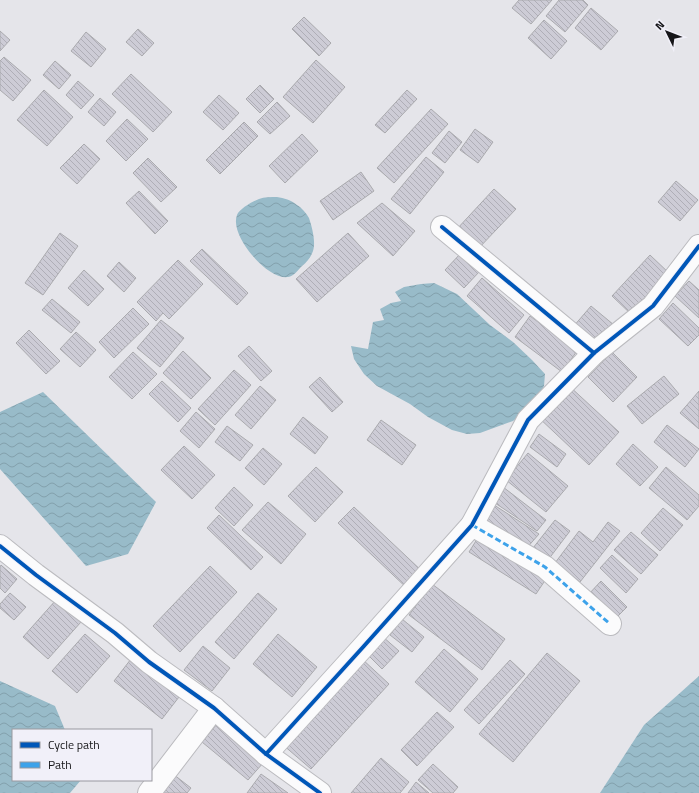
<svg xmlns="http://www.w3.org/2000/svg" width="699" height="793" viewBox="0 0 699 793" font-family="'Titillium Web',sans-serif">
<defs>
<pattern id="water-waves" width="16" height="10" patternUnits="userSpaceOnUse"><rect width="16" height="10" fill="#98bbc9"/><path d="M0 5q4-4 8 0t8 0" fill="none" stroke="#82a0ac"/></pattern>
<pattern id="building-back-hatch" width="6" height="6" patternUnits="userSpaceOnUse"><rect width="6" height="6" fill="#cdccd6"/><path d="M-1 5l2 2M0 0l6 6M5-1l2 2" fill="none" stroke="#afaeb7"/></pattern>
</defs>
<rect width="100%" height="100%" fill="#e5e5ea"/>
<g fill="url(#water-waves)">
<path d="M277 197C284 198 291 200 297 205 301 207 307 214 309 218 312 227 316 242 313 251 311 257 307 262 302 266 298 270 294 276 288 277 267 280 229 235 237 215 239 209 253 201 259 199 264 197 271 197 277 197Z"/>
<path d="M434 283 457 294 490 325 513 342 532 360 545 374 544 386 536 401 518 417 513 421 480 433 467 434 452 430 428 417 410 404 377 386 364 374 354 359 351 346 368 349 373 322 384 320 380 309 391 303 401 301 395 292 404 287 421 284Z"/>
<path d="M43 392 156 502 128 554 86 566 0 469V412Z"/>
<path d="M699 676V793H600L644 725Z"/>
<path d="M0 681 55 706 65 730H13V780H81L70 793H0Z"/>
</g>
<g fill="url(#building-back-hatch)" stroke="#aaaaae">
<path d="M519 0H552L531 24 512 8Z"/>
<path d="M559 0H583L588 5 565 32 546 16Z"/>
<path d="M591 8 618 31 601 50 575 28Z"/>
<path d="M304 17 331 43 319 56 292 29Z"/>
<path d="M544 20 567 41 551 59 528 38Z"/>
<path d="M138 29 154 43 142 56 126 42Z"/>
<path d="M0 31 10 40 0 51Z"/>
<path d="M86 32 106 49 91 67 71 51Z"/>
<path d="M4 57 31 80 13 101 0 90V61Z"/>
<path d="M316 60 345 87 313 123 283 97Z"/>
<path d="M55 61 71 75 59 89 43 75Z"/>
<path d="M131 74 172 112 153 132 112 94Z"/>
<path d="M78 81 94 95 81 109 66 95Z"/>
<path d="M260 85 274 99 260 113 246 99Z"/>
<path d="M44 90 73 117 47 146 17 120Z"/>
<path d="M407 90 417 99 385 133 375 125Z"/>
<path d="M219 95 239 113 223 130 203 112Z"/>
<path d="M100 98 116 112 104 126 88 112Z"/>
<path d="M277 102 290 116 270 134 257 122Z"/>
<path d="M431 109 448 124 394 183 377 168Z"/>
<path d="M127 119 148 139 126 161 106 141Z"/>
<path d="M244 122 258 136 220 174 206 160Z"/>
<path d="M475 129 493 142 478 163 460 150Z"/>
<path d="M449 131 462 142 445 163 432 153Z"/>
<path d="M302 134 318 151 285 183 269 166Z"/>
<path d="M84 144 100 159 77 184 60 168Z"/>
<path d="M426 157 444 172 410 214 391 199Z"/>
<path d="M148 158 177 187 161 202 133 173Z"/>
<path d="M361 172 374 191 333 220 320 201Z"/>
<path d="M676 181 698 200 680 221 658 202Z"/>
<path d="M494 189 516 209 477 250 456 230Z"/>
<path d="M139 191 168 221 155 234 126 203Z"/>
<path d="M382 203 415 231 393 256 357 223Z"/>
<path d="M60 233 78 246 43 295 25 283Z"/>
<path d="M348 233 369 256 317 302 296 279Z"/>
<path d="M202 249 248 293 237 305 190 261Z"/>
<path d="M461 253 480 271 464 288 445 270Z"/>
<path d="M650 255 671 275 633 316 612 296Z"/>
<path d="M178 260 203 284 169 319 163 313 156 321 137 302Z"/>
<path d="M119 262 136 278 124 292 107 276Z"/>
<path d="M84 270 104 289 88 306 68 288Z"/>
<path d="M482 278 524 315 509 333 467 296Z"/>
<path d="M689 281 699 290V318L675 296Z"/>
<path d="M52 299 80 322 71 333 42 310Z"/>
<path d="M673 303 699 328V335L688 346 659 319Z"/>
<path d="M591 306 614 325 596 347 573 327Z"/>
<path d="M133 308 149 324 114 358 99 342Z"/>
<path d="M530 316 577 351 562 372 515 337Z"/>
<path d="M161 320 184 338 160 367 137 348Z"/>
<path d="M29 330 60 361 46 374 16 343Z"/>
<path d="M76 332 96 350 80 367 60 349Z"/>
<path d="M249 346 272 371 261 381 238 356Z"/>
<path d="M183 351 211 378 191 399 163 373Z"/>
<path d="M133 352 157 374 132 399 109 377Z"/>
<path d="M612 352 637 377 613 402 588 377Z"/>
<path d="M234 370 251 385 215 425 198 409Z"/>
<path d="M664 376 679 394 642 424 627 406Z"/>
<path d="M320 377 343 402 332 412 309 387Z"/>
<path d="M162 381 191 408 178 422 149 394Z"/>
<path d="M567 384 619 432 589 465 537 416Z"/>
<path d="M260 386 276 400 251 429 235 415Z"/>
<path d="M699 391V429L680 413Z"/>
<path d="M196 412 215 429 199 448 180 431Z"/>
<path d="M303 417 328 437 315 454 290 434Z"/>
<path d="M381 420 416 445 402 465 367 440Z"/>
<path d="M667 425 699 449 685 467 654 442Z"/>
<path d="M227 426 253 445 240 461 215 442Z"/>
<path d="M539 434 566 454 557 467 530 447Z"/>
<path d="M633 444 658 467 640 486 616 464Z"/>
<path d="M184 446 215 475 192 499 161 470Z"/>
<path d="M263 448 282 464 264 485 245 468Z"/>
<path d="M528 453 568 486 546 512 506 480Z"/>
<path d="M316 467 343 492 315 522 288 496Z"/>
<path d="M666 467 699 495V506L687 520 649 488Z"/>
<path d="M234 487 253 505 234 526 215 508Z"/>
<path d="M503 487 546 520 537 531 492 501Z"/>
<path d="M268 502 306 534 281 564 242 530Z"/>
<path d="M491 503 539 534 525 550 481 521Z"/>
<path d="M354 507 425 574 410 591 338 523Z"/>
<path d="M663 508 683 525 660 551 641 533Z"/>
<path d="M219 515 263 557 251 570 207 528Z"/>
<path d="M555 520 570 531 548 560 533 548Z"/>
<path d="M608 522 620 531 580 582 555 563 579 531 593 542Z"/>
<path d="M631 532 658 555 641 574 614 550Z"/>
<path d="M479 536 546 579 536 594 469 552Z"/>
<path d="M612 555 638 579 626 593 600 568Z"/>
<path d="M1 565 17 579 5 593 0 588V567Z"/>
<path d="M210 566 237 592 180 652 153 626Z"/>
<path d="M601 581 627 607 614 620 588 595Z"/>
<path d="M432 584 505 639 482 670 409 615Z"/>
<path d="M10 593 26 607 14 620 0 608V604Z"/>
<path d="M258 593 277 609 234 659 215 642Z"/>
<path d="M56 600 81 622 48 659 23 637Z"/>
<path d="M402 619 424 637 412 652 390 635Z"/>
<path d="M85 634 110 656 77 693 52 671Z"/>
<path d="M278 634 317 667 292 697 253 664Z"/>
<path d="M382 636 399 651 382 669 366 653Z"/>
<path d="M203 646 230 668 212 691 184 670Z"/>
<path d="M444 649 478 679 450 712 415 682Z"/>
<path d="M547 653 580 681 513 762 479 734Z"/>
<path d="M361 658 389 684 311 769 282 744Z"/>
<path d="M131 659 179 697 162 719 114 681Z"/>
<path d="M510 660 525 674 479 724 464 710Z"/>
<path d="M437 712 454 727 417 766 401 750Z"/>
<path d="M217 724 264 762 248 780 202 742Z"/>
<path d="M381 758 409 782 400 793H351Z"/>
<path d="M433 764 458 787 453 793H433L418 780Z"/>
<path d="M173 774 191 788 187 793H158Z"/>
<path d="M261 774 288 793H247Z"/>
<path d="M416 782 429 793H408Z"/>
</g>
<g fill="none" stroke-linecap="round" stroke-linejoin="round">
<defs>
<g id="minor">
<path d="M442 227 594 353"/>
<path d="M472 525 545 567 610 624"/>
<path d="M0 546 36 575 115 633 149 662 214 708 266 754 320 793"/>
<path d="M266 754 364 646 472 525 528 420 594 353 653 306 699 246"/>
<path d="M149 793 214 708"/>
</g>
</defs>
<use href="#minor" stroke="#bbbbbf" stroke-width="24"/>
<use href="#minor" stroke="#fbfbfc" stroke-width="22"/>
<path stroke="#3da2ea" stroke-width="3" stroke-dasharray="6 3" stroke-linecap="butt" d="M472 525 545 567 610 624"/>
<defs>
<g id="cycleway">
<path d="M442 227 594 353"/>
<path d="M0 546 36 575 115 633 149 662 214 708 266 754 320 793"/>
<path d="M266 754 364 646 472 525 528 420 594 353 653 306 699 246"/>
</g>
</defs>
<use href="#cycleway" stroke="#f1f0f9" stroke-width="6"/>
<use href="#cycleway" stroke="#0057b8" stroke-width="4"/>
</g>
<rect x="12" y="729" width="140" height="52" fill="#f1f0f9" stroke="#99999f"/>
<rect x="20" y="742" width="20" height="6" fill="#0057b8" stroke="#99999f"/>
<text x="48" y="749" font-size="12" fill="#161619">Cycle path</text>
<rect x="20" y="762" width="20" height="6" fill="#3da2ea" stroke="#99999f"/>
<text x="48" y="769" font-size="12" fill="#161619">Path</text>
<g transform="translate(667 32) rotate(313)" stroke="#f1f0f9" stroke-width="3" paint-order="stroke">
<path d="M0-3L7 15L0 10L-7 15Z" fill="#161619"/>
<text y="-6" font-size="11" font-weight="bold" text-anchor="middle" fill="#161619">N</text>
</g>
</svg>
